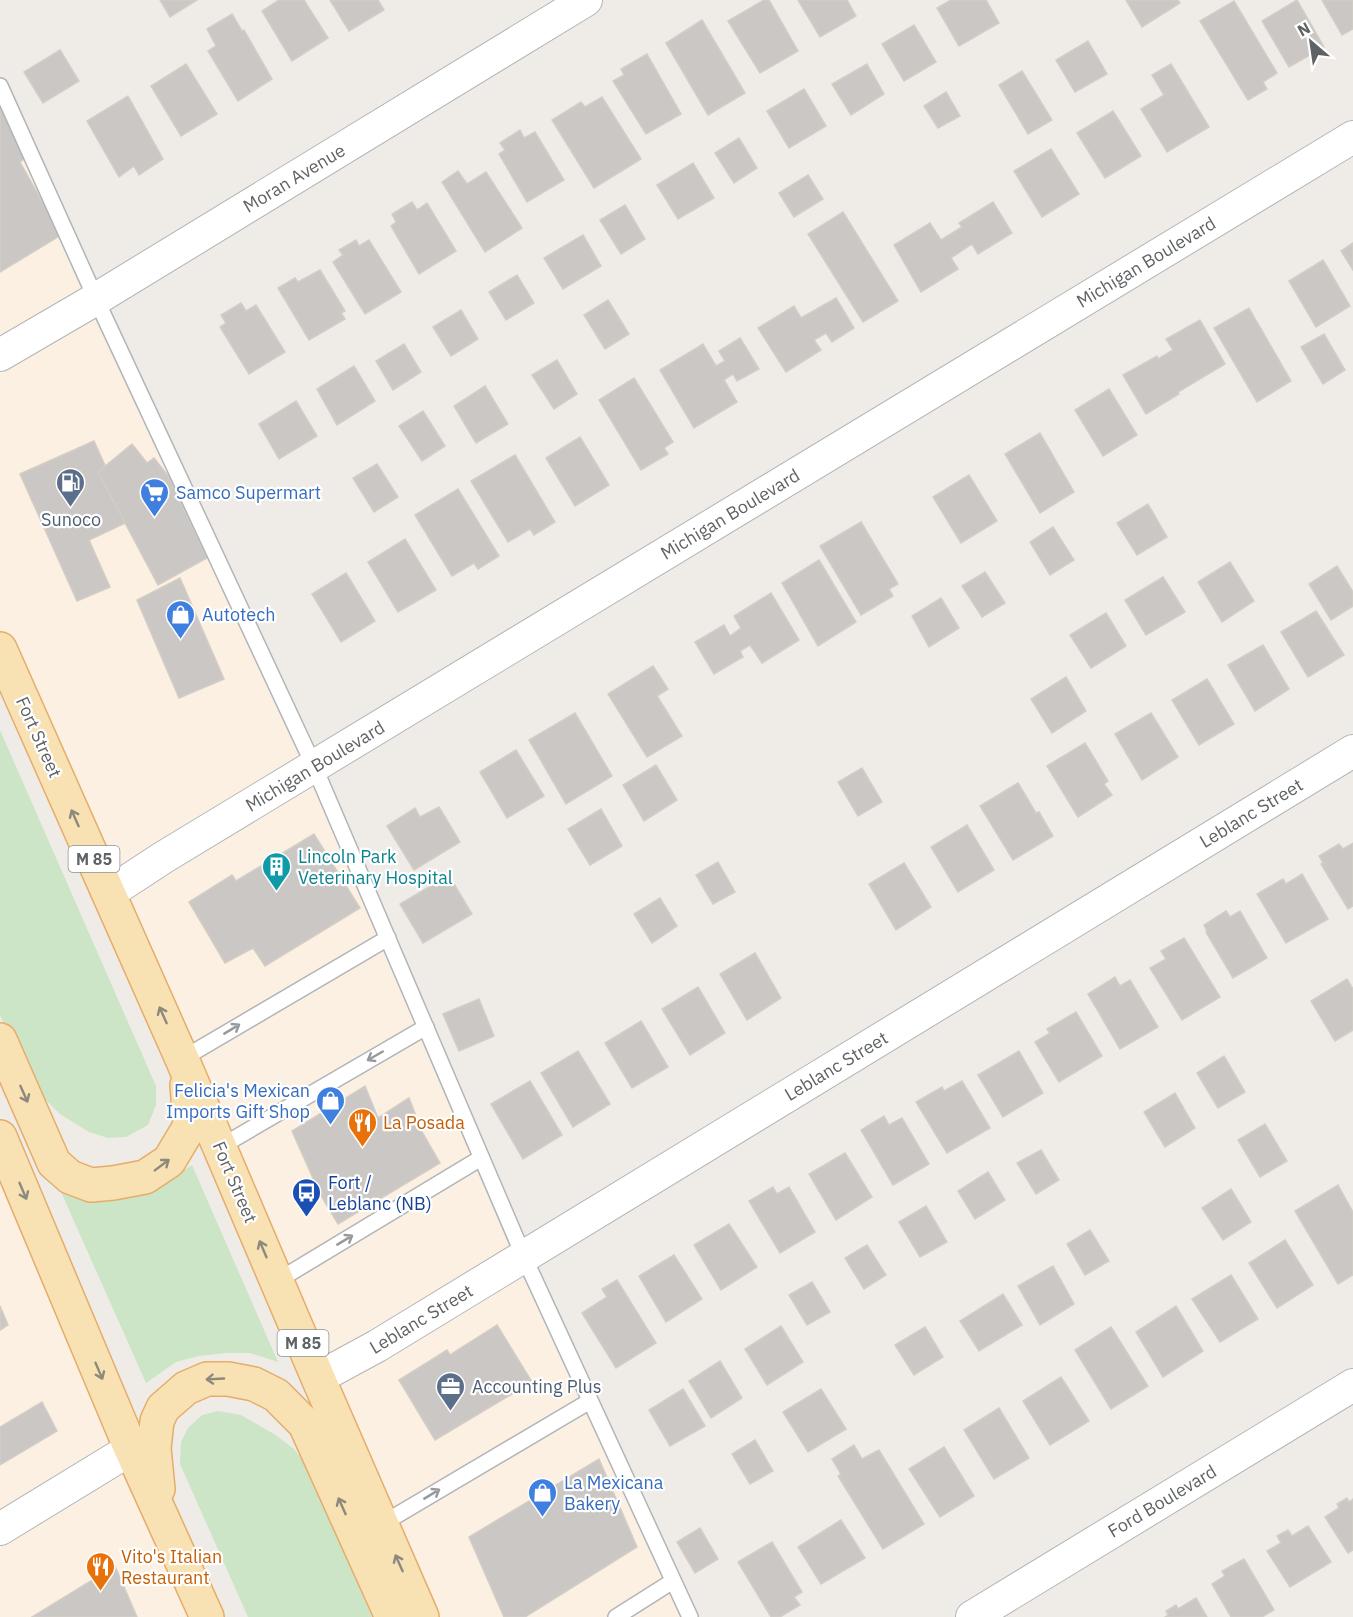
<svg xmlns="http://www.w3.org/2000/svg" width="1353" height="1617" viewBox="0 0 1353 1617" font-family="'IBM Plex Sans',sans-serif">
<rect width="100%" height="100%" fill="#efece7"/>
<g fill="#fbf0e1">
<path d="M0 86 690 1617H423L0 649Z"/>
<path d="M0 1137 207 1617H0Z"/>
</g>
<g fill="#cce5c6">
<path d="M0 730 156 1086V1105L148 1125 126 1137 108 1138 89 1132 60 1114 41 1095 26 1075 0 1015Z"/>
<path d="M192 1165 278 1362 250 1353H226L199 1356 176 1362 146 1383 61 1192 85 1198 157 1188Z"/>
<path d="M218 1411 241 1415 274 1434 294 1449 306 1465 372 1617H248L180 1464 181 1442 188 1428 202 1415Z"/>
</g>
<g fill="#cbc7c4" stroke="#d4cdc6" stroke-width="1.5">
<path d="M160 0H197L170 17Z"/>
<path d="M279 0H304L328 38 292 61 262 11Z"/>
<path d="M330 0H378L384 10 349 31Z"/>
<path d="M764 0H769L798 51 760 73 728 21Z"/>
<path d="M798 0H847L856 16 820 37Z"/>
<path d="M951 0H986L999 23 959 46 937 8Z"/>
<path d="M1126 0H1178L1180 3 1142 27Z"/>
<path d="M1297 0 1324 47 1289 67 1262 21Z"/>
<path d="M1322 0H1353V29L1342 35Z"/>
<path d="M1234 1 1277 73 1263 82 1267 89 1248 100 1200 21Z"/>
<path d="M232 14 242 31 244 30 272 79 238 101 208 51 216 46 207 29Z"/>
<path d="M702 20 745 93 708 115 666 43Z"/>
<path d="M914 25 936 62 904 81 882 44Z"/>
<path d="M1088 41 1107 74 1075 92 1056 60Z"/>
<path d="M60 50 79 81 43 103 24 72Z"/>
<path d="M647 54 681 114 646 134 613 81 624 75 621 69Z"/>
<path d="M186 64 217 114 181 136 151 86Z"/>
<path d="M867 64 884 94 851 115 832 84Z"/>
<path d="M1171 64 1209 127 1167 152 1141 109 1164 95 1152 75Z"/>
<path d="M1022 71 1052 120 1028 134 999 85Z"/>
<path d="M804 89 826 126 789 148 767 111Z"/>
<path d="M946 92 960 116 938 128 924 106Z"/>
<path d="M128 96 163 159 139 175 134 166 119 177 87 121Z"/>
<path d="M602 97 641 159 594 188 552 120 581 102 585 107Z"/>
<path d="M0 98 27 157 20 162 61 235 0 272Z"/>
<path d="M1113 111 1141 156 1105 178 1077 133Z"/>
<path d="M520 130 524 138 535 132 564 180 527 202 499 154 505 150 500 143Z"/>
<path d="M739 138 757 168 734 183 715 153Z"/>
<path d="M1051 149 1079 194 1042 217 1014 171Z"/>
<path d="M693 163 714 198 678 219 657 185Z"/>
<path d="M458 171 467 184 486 172 522 228 485 252 442 182Z"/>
<path d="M808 175 823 199 794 217 779 193Z"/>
<path d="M412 202 417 210 427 203 456 251 419 274 391 226 396 222 392 214Z"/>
<path d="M993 202 1012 233 978 254 972 244 951 258 958 269 921 292 894 245 930 223 941 240 962 227 959 223Z"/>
<path d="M625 205 645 239 621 254 600 220Z"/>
<path d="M843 212 898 301 863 322 808 234Z"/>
<path d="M583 235 601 266 563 289 544 258Z"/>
<path d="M356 240 359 246 369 240 401 292 365 314 333 262 343 255 339 250Z"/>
<path d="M1353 243V270L1341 251Z"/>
<path d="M1323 260 1350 306 1316 327 1289 281Z"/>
<path d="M320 270 345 311 341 313 345 319 309 340 278 288 295 278 298 282Z"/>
<path d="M517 275 534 303 506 320 489 292Z"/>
<path d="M836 298 854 328 832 342 826 333 814 340 821 350 786 372 758 328 794 306 801 318Z"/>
<path d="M608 300 629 334 605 349 584 315Z"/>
<path d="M241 303 246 311 256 305 285 352 249 374 220 327 226 323 221 315Z"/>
<path d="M1249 308 1291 381 1257 402 1214 328Z"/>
<path d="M461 310 478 339 451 356 433 327Z"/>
<path d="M1200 320 1225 364 1178 392 1179 394 1146 414 1123 375 1157 356 1158 359 1173 350 1166 339Z"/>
<path d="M1324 334 1345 370 1323 384 1301 347Z"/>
<path d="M740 338 759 369 737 381 733 374 724 380 737 402 694 428 660 370 703 344 716 366 725 361 719 351Z"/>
<path d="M404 344 421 372 393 390 376 361Z"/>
<path d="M557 360 577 394 554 409 532 375Z"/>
<path d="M354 366 375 401 337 425 317 389Z"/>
<path d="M634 378 673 442 664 448 668 454 641 470 599 400Z"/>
<path d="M485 386 508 424 476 443 454 406Z"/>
<path d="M1109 389 1137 435 1103 456 1075 410Z"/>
<path d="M296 401 317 436 279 459 259 424Z"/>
<path d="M423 411 445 446 422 461 399 426Z"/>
<path d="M1040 433 1074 492 1040 513 1005 454Z"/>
<path d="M580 437 609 485 575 506 546 458Z"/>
<path d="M94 441 130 521 89 540 110 587 77 601 20 474Z"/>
<path d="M132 444 147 463 154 458 169 477 207 558 158 585 98 472Z"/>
<path d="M515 455 555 522 534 535 530 529 508 542 471 481Z"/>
<path d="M377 464 398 497 374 512 353 478Z"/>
<path d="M969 475 997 521 961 543 933 497Z"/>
<path d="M458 489 499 556 478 569 474 563 452 576 415 515Z"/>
<path d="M1148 504 1167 537 1137 555 1117 523Z"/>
<path d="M861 522 898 584 889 589 893 596 861 615 820 546Z"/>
<path d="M1053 527 1074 560 1050 575 1030 542Z"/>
<path d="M405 539 436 590 398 612 368 562Z"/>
<path d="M819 560 856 622 818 646 782 583Z"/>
<path d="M1230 562 1254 601 1222 622 1198 582Z"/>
<path d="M1337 566 1353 592V606L1331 620 1309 584Z"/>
<path d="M985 572 1005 603 982 617 962 586Z"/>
<path d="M346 573 375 621 341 642 312 594Z"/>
<path d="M1163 577 1185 612 1146 635 1125 600Z"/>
<path d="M180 578 224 679 179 698 137 600Z"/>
<path d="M771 593 799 640 762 663 750 645 740 651 743 657 714 674 695 642 724 625 730 636 741 628 734 616Z"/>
<path d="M941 598 959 628 929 647 912 616Z"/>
<path d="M1316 611 1344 655 1308 677 1281 632Z"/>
<path d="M1106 613 1126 646 1091 668 1070 635Z"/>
<path d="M1263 645 1289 689 1255 711 1228 665Z"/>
<path d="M653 666 668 689 657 696 682 736 647 757 608 694Z"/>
<path d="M1066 677 1086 711 1052 733 1031 699Z"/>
<path d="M1207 679 1234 724 1199 745 1172 700Z"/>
<path d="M575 713 612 776 566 804 529 740Z"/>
<path d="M1151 713 1178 757 1142 780 1115 734Z"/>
<path d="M1085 743 1108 781 1104 784 1112 795 1078 817 1047 766Z"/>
<path d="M516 750 544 796 507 818 480 772Z"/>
<path d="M656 765 677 800 644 821 623 785Z"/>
<path d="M862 768 882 802 858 816 838 782Z"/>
<path d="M1018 783 1036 813 1039 812 1053 836 1013 860 980 806Z"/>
<path d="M439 807 460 842 414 870 387 826 415 808 420 817Z"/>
<path d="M601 809 622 846 590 865 568 829Z"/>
<path d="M967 825 994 870 958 892 931 847Z"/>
<path d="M314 834 360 908 265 966 253 948 225 963 189 902 232 875 236 881Z"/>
<path d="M1353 843V906L1348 909 1321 864 1323 863 1319 856 1339 844 1343 849Z"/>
<path d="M718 862 735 892 713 904 696 875Z"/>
<path d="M904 863 931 907 896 930 869 884Z"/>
<path d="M1302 874 1328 919 1286 943 1257 894 1283 879 1286 884Z"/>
<path d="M451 879 472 914 423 943 400 904 434 884 436 887Z"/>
<path d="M660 898 677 926 652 943 634 914Z"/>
<path d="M1226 911 1230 917 1240 911 1267 958 1233 978 1206 932 1207 931 1204 925Z"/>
<path d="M1184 938 1220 997 1182 1020 1150 968 1166 959 1161 951Z"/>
<path d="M755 953 781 998 747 1020 720 974Z"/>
<path d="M1115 977 1120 986 1130 980 1158 1027 1120 1049 1088 994Z"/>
<path d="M1347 979 1353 989V1030L1335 1041 1311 1001Z"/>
<path d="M698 987 725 1033 690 1055 662 1009Z"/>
<path d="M479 999 494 1036 459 1051 443 1014Z"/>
<path d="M1076 1012 1102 1056 1059 1082 1035 1042 1050 1033 1047 1029Z"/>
<path d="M641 1021 668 1067 632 1088 605 1043Z"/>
<path d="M578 1051 610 1104 573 1127 541 1073Z"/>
<path d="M1019 1051 1043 1093 1003 1117 978 1075Z"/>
<path d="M1224 1056 1245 1092 1218 1108 1197 1073Z"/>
<path d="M530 1081 562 1135 523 1159 491 1104Z"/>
<path d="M962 1081 990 1128 947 1153 916 1102 942 1087 944 1091Z"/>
<path d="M365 1086 378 1118 409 1098 422 1132 440 1163 338 1224 320 1194 292 1131Z"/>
<path d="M1175 1093 1195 1128 1165 1147 1144 1112Z"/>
<path d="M884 1116 889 1125 902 1118 929 1164 893 1185 861 1130Z"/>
<path d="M1265 1124 1287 1161 1260 1177 1238 1140Z"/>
<path d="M1041 1150 1059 1180 1036 1194 1017 1163Z"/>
<path d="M845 1153 872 1197 836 1220 809 1174Z"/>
<path d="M988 1172 1005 1200 975 1219 958 1191Z"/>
<path d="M1338 1185 1353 1212V1275L1338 1284 1295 1211Z"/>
<path d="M773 1187 777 1194 789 1187 815 1232 780 1253 749 1201Z"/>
<path d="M1231 1189 1251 1222 1223 1240 1202 1208Z"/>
<path d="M926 1206 947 1242 920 1257 899 1222Z"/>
<path d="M729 1224 757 1267 721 1290 694 1245Z"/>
<path d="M1090 1230 1109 1261 1085 1275 1067 1244Z"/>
<path d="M1285 1240 1313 1285 1277 1308 1249 1263Z"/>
<path d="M867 1245 886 1275 864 1289 845 1258Z"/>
<path d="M674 1255 702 1299 666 1322 639 1276Z"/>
<path d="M1053 1266 1074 1304 1040 1325 1018 1286Z"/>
<path d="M1231 1275 1258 1319 1220 1342 1192 1299Z"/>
<path d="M617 1280 656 1343 616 1368 582 1313 607 1297 602 1289Z"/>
<path d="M812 1282 830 1312 807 1325 789 1295Z"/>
<path d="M1003 1294 1022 1325 979 1351 960 1321Z"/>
<path d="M0 1306 8 1325 0 1330Z"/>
<path d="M1176 1306 1203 1351 1163 1377 1136 1332Z"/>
<path d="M497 1325 532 1382 435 1440 399 1380 447 1350 450 1355Z"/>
<path d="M781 1326 803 1362 767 1385 745 1349Z"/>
<path d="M925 1327 943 1357 914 1375 895 1345Z"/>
<path d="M1111 1327 1148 1386 1111 1409 1075 1350Z"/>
<path d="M720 1361 742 1398 711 1418 689 1381Z"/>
<path d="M1061 1377 1089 1421 1050 1445 1023 1401Z"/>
<path d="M683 1389 705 1426 670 1446 649 1410Z"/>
<path d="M821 1389 846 1429 808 1452 783 1412Z"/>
<path d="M42 1402 57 1431 0 1465V1427Z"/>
<path d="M999 1408 1029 1458 994 1479 964 1430Z"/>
<path d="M755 1440 773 1471 750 1484 732 1454Z"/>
<path d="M854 1445 862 1459 879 1450 924 1524 883 1549 838 1476 841 1474 832 1459Z"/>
<path d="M944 1447 974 1496 940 1517 909 1469Z"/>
<path d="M599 1459 637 1547 525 1617H504L469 1537Z"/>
<path d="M1347 1498 1349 1502 1353 1499V1550L1348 1553 1325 1517 1339 1508 1337 1504Z"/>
<path d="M841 1520 865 1558 821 1584 798 1547Z"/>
<path d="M1308 1526 1331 1562 1290 1587 1267 1551 1281 1543 1277 1536 1288 1530 1292 1536Z"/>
<path d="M700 1528 718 1559 695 1573 677 1542Z"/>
<path d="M772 1542 802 1592 794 1597 800 1605 780 1617H771L738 1562Z"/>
<path d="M1244 1559 1274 1610 1262 1617H1231L1212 1584 1225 1576 1222 1571Z"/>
<path d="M115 1566 137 1617H32Z"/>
<path d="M1196 1598 1207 1617H1165L1168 1615 1166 1611 1176 1605 1178 1609Z"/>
</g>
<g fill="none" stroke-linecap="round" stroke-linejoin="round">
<defs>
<g id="service">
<path d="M0 86 96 299 314 766 524 1257 690 1617"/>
<path d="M182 1059 388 938"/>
<path d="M220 1147 426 1027"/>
<path d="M277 1281 481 1158"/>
<path d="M382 1524 590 1401"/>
<path d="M616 1617 673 1581"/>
</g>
<g id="minor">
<path d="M0 355 96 299 586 0"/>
<path d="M109 893 164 857 1353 137"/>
<path d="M318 1378 377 1346 1353 751"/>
<path d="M0 1529 131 1449"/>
<path d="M972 1617 1353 1385"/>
</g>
<g id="primary">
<path d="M0 649 182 1059 318 1378 422 1617"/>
<path d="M0 1040 54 1163 70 1177 91 1185 113 1183 145 1177 169 1161 190 1126 187 1085"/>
<path d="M0 1137 131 1449 207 1617"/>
<path d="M158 1489 154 1448 157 1421 163 1408 186 1388 207 1379H228L254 1384 276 1395 305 1424 392 1617"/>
</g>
</defs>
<use href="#service" stroke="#b2b5b8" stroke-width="18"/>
<use href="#minor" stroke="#b2b5b8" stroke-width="34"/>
<use href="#primary" stroke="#e6ac6a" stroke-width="36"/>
<use href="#service" stroke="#fff" stroke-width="15"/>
<use href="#minor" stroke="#fff" stroke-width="32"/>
<use href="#primary" stroke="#f8e1b3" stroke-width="33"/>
</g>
<defs><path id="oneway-shaft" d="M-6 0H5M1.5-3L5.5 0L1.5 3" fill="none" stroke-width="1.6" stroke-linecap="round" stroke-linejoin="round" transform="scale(1.5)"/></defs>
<g stroke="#8d897d">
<use href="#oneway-shaft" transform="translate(75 818) rotate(-114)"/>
<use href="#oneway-shaft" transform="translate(163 1015) rotate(-114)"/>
<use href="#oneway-shaft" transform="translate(24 1094) rotate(66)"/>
<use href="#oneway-shaft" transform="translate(162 1165) rotate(-37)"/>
<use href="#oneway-shaft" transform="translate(23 1191) rotate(67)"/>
<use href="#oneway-shaft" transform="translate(263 1249) rotate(-113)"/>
<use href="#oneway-shaft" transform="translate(99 1371) rotate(67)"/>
<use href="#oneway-shaft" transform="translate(215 1379) rotate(177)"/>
<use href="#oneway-shaft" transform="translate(342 1506) rotate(-114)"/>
<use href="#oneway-shaft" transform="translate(399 1563) rotate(-114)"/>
</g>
<g stroke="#979a9c">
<use href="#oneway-shaft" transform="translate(232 1029) rotate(-31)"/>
<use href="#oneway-shaft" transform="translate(375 1056) rotate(150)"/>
<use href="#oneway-shaft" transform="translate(345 1240) rotate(-31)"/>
<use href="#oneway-shaft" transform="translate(432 1494) rotate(-31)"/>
</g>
<defs>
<symbol id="fuel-pin" viewBox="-11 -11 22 30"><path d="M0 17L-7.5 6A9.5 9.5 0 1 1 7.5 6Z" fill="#5c6f8a" stroke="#fff"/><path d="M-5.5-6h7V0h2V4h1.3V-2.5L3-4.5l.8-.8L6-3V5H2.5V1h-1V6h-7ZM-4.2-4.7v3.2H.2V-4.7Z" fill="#fff"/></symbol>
<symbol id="supermarket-pin" viewBox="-11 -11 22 30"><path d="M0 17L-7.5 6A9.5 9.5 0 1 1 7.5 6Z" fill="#3f7fe0" stroke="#fff"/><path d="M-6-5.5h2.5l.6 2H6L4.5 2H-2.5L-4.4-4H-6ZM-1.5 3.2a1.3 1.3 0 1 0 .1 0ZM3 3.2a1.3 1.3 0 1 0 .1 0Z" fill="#fff"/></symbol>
<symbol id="shop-pin" viewBox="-11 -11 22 30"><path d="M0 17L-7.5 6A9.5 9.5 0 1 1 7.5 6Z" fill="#3f7fe0" stroke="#fff"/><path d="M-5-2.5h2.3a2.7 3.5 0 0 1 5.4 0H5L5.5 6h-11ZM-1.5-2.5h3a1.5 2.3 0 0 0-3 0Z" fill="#fff"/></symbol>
<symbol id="building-pin" viewBox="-11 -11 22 30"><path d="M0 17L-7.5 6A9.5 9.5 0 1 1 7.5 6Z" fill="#0f9aa8" stroke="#fff"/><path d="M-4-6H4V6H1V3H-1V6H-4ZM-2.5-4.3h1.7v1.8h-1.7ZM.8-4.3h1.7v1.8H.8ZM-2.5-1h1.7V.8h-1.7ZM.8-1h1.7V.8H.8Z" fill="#fff"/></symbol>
<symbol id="restaurant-pin" viewBox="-11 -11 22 30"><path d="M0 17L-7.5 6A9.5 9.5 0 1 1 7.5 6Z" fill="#e8710a" stroke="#fff"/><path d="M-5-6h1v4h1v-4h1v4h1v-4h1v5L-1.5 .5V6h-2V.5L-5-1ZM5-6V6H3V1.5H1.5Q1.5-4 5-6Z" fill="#fff"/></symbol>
<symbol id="bus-pin" viewBox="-11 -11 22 30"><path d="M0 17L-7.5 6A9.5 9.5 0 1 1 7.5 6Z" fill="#1a4fb4" stroke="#fff"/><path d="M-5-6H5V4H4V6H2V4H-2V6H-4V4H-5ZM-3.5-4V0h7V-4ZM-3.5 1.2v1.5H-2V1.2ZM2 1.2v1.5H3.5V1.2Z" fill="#fff"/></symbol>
<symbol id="office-pin" viewBox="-11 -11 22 30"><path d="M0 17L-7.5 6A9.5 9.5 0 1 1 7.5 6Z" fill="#5c6f8a" stroke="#fff"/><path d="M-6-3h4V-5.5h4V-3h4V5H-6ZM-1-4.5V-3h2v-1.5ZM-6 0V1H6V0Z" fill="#fff"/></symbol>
</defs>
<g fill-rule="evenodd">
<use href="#fuel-pin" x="54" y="466" width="33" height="45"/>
<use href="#supermarket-pin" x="138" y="476" width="33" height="45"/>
<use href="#shop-pin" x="164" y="598" width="33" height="45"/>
<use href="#building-pin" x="260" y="850" width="33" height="45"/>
<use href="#shop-pin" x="314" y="1084" width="33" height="45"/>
<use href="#restaurant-pin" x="346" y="1106" width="33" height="45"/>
<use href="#bus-pin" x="290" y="1176" width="33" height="45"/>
<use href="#office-pin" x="434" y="1370" width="33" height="45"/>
<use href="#shop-pin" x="526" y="1476" width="33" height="45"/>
<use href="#restaurant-pin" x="84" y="1550" width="33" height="45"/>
</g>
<g text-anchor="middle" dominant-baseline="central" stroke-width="4.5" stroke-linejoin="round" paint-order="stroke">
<g fill="#fff" stroke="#8f9294" stroke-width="1.5">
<rect x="68.5" y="846" width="51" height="26" rx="4.5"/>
<rect x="277.5" y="1330" width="51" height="26" rx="4.5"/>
</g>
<g font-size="16" font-weight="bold" fill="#5f6366">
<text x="94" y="859">M 85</text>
<text x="303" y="1343">M 85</text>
</g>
<g font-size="18" fill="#5f6366" stroke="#fff">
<text transform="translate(294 178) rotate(-31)">Moran Avenue</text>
<text transform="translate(1146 262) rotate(-31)">Michigan Boulevard</text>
<text transform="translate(730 514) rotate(-31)">Michigan Boulevard</text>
<text transform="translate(39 737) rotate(66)">Fort Street</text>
<text transform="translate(315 766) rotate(-31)">Michigan Boulevard</text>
<text transform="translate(1251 813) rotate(-31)">Leblanc Street</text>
<text transform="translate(836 1066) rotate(-31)">Leblanc Street</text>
<text transform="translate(235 1182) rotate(67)">Fort Street</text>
<text transform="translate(421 1319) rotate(-31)">Leblanc Street</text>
<text transform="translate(1162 1501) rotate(-31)">Ford Boulevard</text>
</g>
<g font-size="18" fill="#366cbe" stroke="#fff" text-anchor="start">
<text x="176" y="492">Samco Supermart</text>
<text x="202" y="614">Autotech</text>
<text x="310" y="1090" text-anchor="end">Felicia's Mexican<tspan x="310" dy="21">Imports Gift Shop</tspan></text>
<text x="564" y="1482">La Mexicana<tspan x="564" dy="21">Bakery</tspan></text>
</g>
<g font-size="18" fill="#4e5e75" stroke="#fff">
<text x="71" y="519">Sunoco</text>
<text x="472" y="1386" text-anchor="start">Accounting Plus</text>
</g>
<g font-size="18" fill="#0d838f" stroke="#fff" text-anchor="start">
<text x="298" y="856">Lincoln Park<tspan x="298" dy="21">Veterinary Hospital</tspan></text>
</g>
<g font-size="18" fill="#c56008" stroke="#fff" text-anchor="start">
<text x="383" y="1122">La Posada</text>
<text x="121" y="1556">Vito's Italian<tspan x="121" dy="21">Restaurant</tspan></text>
</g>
<g font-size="18" fill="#164399" stroke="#fff" text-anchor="start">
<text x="328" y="1182">Fort /<tspan x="328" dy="21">Leblanc (NB)</tspan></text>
</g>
</g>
<g transform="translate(1311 42) rotate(331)" stroke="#ffffff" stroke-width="4.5" paint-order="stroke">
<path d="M0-4.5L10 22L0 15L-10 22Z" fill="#5f6366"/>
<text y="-9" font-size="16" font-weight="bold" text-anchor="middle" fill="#5f6366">N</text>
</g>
</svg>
